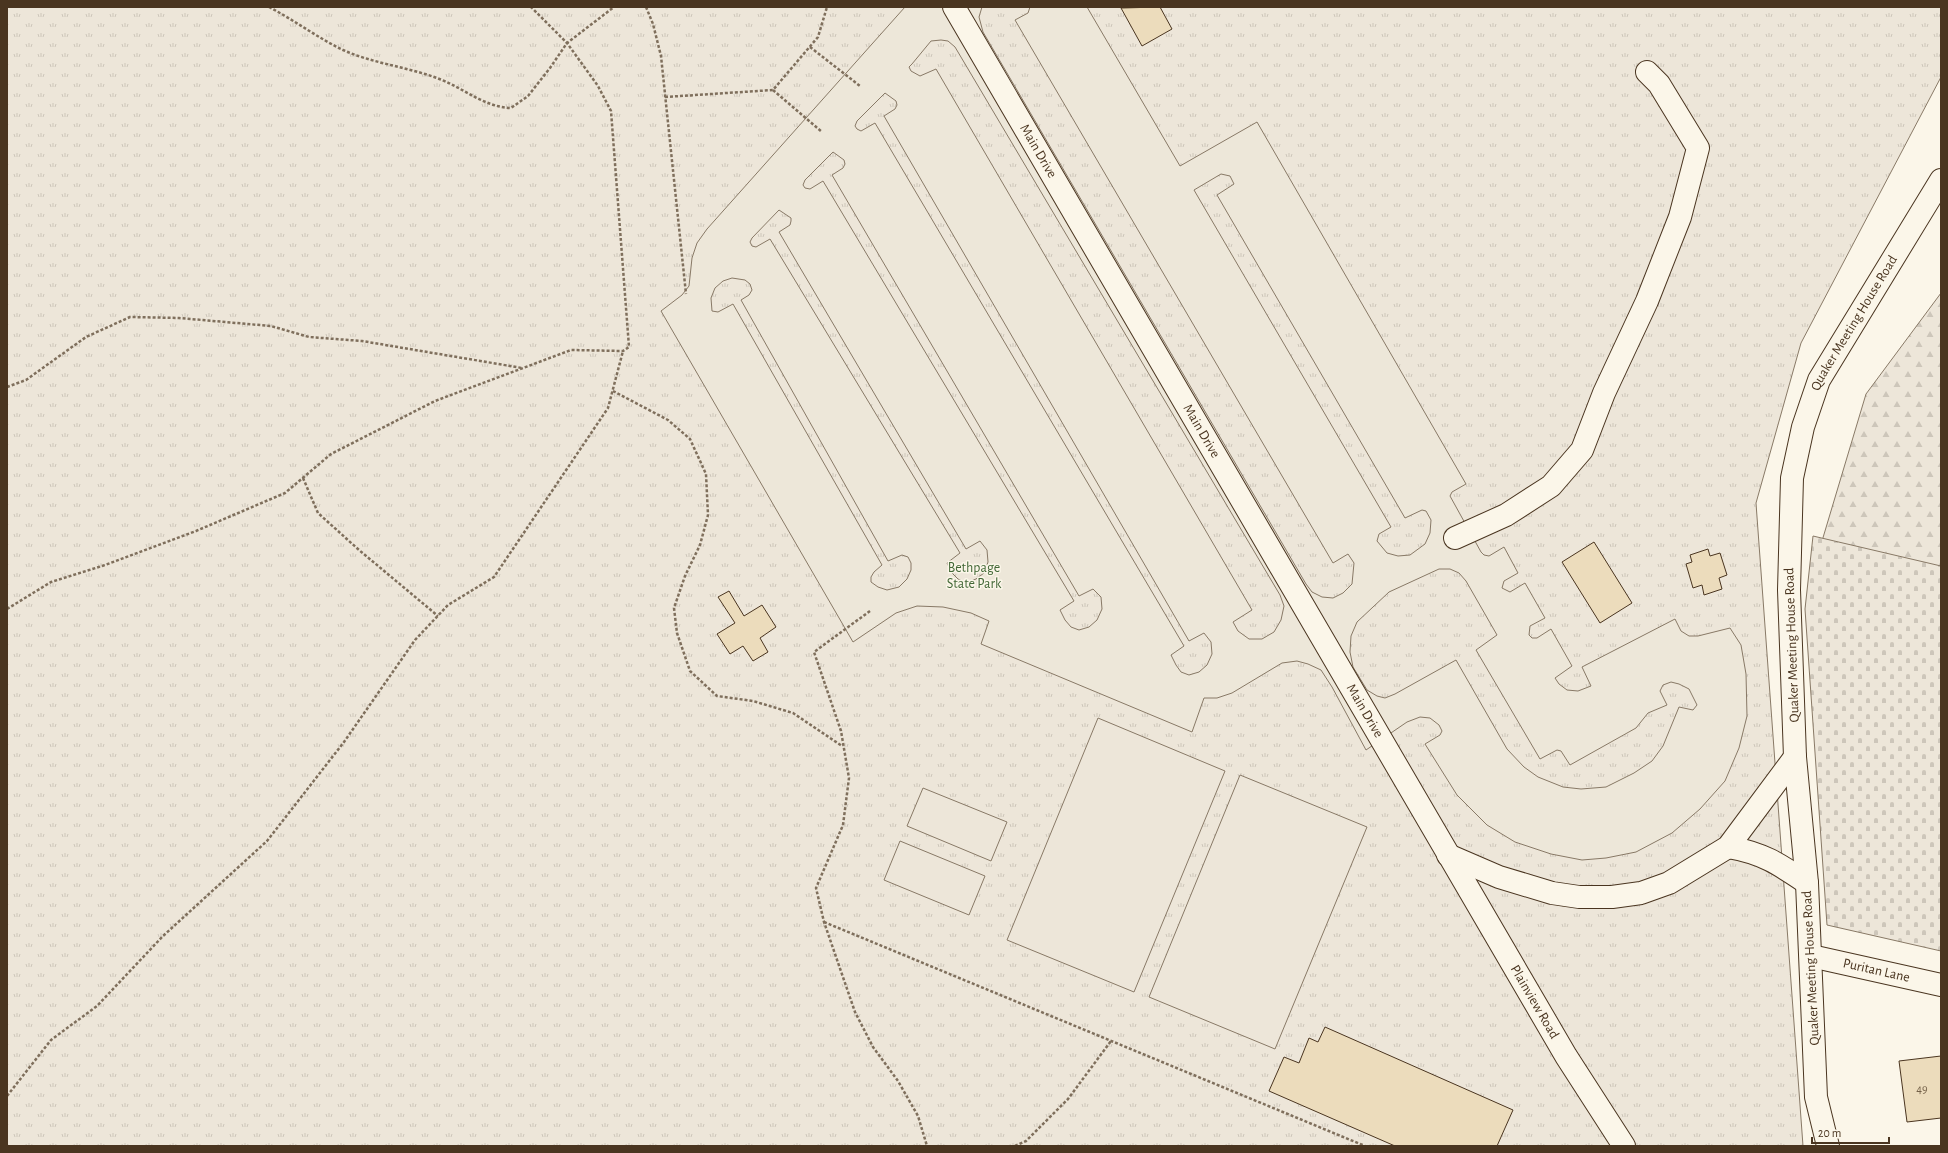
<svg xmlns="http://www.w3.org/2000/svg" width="1948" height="1153" viewBox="0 0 1948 1153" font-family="'Alegreya Sans',sans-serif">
<defs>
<pattern id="forest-firs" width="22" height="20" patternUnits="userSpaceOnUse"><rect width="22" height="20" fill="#ede6d9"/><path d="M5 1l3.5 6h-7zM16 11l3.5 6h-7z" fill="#cdc6ba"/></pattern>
<pattern id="cemetery-stones" width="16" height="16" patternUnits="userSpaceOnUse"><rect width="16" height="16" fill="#ede6d9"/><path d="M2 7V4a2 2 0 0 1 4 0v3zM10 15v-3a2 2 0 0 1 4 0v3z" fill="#cdc6ba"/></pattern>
<pattern id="park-tufts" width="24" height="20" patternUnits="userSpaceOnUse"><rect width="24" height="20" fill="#ede6d9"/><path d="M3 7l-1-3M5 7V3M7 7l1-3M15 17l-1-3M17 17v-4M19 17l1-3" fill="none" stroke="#cdc6ba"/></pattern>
</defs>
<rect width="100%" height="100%" fill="#fbf6e9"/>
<path fill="url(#forest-firs)" stroke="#887966" d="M1941 293V592L1822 541 1866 394Z"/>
<path fill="url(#cemetery-stones)" stroke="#887966" d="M1813 536 1941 566V951L1827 925 1805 609Z"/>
<path fill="url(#park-tufts)" stroke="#887966" d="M7 7H1941V77L1801 343 1756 503 1803 1146H7Z"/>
<g fill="#ede6d9" stroke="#887966">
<path d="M1098 718 1225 771 1134 992 1007 940Z"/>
<path d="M1240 775 1367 827 1275 1049 1149 997Z"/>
<path d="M923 788 1007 822 991 861 907 826Z"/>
<path d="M900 841 985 876 969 915 884 880Z"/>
</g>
<path fill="#ede7d9" stroke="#887966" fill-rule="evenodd" d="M905 7H982L979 17 983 32 1306 584 1312 592 1322 597 1333 598 1343 593 1352 584 1354 563 1348 554 1333 563 1015 20 1028 13 1030 7H1087L1180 166 1257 122 1466 484 1452 492 1450 496 1481 552 1484 555 1489 556 1504 547 1518 573 1504 581 1502 588 1510 592 1525 583 1545 618 1530 626 1529 635 1532 638H1537L1551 629 1572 666 1555 678 1559 684 1567 690 1578 691 1591 686 1582 667 1675 619 1681 631 1689 636H1698L1730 628 1741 645 1746 674 1747 716 1739 748 1725 781 1700 809 1672 833 1636 852 1606 858 1582 860 1551 854 1515 842 1487 825 1457 795 1425 744 1440 735 1442 731 1439 725 1430 718 1420 717 1407 722 1366 750 1332 687 1321 670 1308 664 1297 661 1282 663 1232 693 1217 698H1204L1192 732 981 644 989 621 971 613 943 607 917 606 896 613 853 642 661 311 682 295 689 286 692 258 697 243 707 229ZM941 40 948 41 955 47 1280 595 1284 606 1281 620 1274 632 1262 639H1249L1238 631 1233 622 1252 610 936 69 920 76 911 71 909 67 912 64 931 41ZM885 93 896 101 897 105 895 109 884 116 1189 641 1204 633 1211 642 1212 654 1207 665 1199 672 1189 675 1181 672 1176 665 1171 655 1184 646 875 123 861 131 857 129 855 126 857 121ZM833 152 844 160 845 164 843 168 832 175 1079 596 1093 589 1101 597 1102 609 1097 620 1089 627 1079 630 1071 627 1065 620 1060 610 1074 601 823 181 810 189 805 188 803 185 805 180ZM1221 174 1230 176 1234 184 1217 195 1405 518 1422 510 1426 511 1431 520 1430 533 1425 544 1410 555 1398 556 1387 553 1377 541 1379 534 1391 527 1194 190ZM779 210 791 218V221L790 225 779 232 966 549 980 541 987 550 988 562 984 573 976 579 966 583 958 579 952 573 947 563 960 553 770 239 756 247 752 246 750 242 752 238ZM732 278 745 280 750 284 752 290 749 295 741 300 888 561 902 555 908 557 911 563V570L907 579 899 587 887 590 878 587 871 582V577L874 572 882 565 733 304 718 312 712 311 711 298 715 288 723 281ZM1439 569H1450L1459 573 1466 581 1497 635 1476 650 1540 759 1557 750 1561 751 1570 765 1636 728 1648 713 1667 705 1660 691 1663 685 1671 682 1679 684 1689 689 1697 705 1693 710 1679 707 1663 746 1652 761 1634 773 1606 787 1581 789 1563 787 1538 777 1524 767 1507 749 1456 660 1395 694 1385 698 1377 696 1367 690 1353 667 1350 652 1351 636 1357 622 1389 592Z"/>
<g fill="#ecdcbc" stroke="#4a3520">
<path d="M1160 7 1172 29 1142 46 1121 8Z"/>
<path d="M1594 542 1632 603 1600 623 1562 562Z"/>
<path d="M1708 549 1710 556 1720 553 1727 575 1719 578 1722 589 1704 595 1702 585 1693 588 1686 564 1692 562 1690 555Z"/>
<path d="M729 591 744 616 762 605 776 627 760 638 768 652 753 661 743 646 730 654 717 634 735 623 718 597Z"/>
<path d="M1325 1027 1513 1110 1497 1146H1395L1269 1091 1284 1057 1299 1063 1309 1038 1318 1042Z"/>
<path d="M1941 1056V1118L1907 1122 1899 1061Z"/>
</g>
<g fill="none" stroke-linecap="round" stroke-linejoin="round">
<defs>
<g id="minor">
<path id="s1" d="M954 7 1566 1056 1624 1146"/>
<path d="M1455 538 1506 515 1551 486 1582 450 1604 393 1647 301 1680 217 1698 148 1659 84 1647 72"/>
<path id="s2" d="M1811 956 1941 985"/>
</g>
<g id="major">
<path d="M1728 847C1763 853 1779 864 1807 883"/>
<path d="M1448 855 1499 877 1552 893 1579 897H1612L1641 893 1669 883 1728 847 1795 757"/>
<path id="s3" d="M1828 1146 1816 1097 1807 883 1795 757 1789 590 1792 478 1803 427 1819 380 1941 180"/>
</g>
</defs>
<use href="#minor" stroke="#4a3520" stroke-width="24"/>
<use href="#major" stroke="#4a3520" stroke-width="24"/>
<g stroke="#7f6f5c" stroke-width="2.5" stroke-dasharray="3 2" stroke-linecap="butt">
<path d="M269 7C294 20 318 38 343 50 374 64 410 67 442 80 466 90 485 107 511 108L528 96 550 68 567 43 614 7"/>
<path d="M646 7 653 24 661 56 686 294"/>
<path d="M810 47 860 86"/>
<path d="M773 90 822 132"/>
<path d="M665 97 773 90 818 37 827 7"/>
<path d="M7 387 26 380 86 337 130 317 179 318 271 326 309 337 362 341 522 368"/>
<path d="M613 391 668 420 690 439 706 474 708 515 700 545 685 576 674 608 677 633 690 671 717 696 753 701 793 713 842 746"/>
<path d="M303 478 318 513 359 550 438 616"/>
<path d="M7 609 51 582 105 565 196 531 285 493 331 454 435 401 571 350 623 351 629 347 611 111 598 86 567 43 531 7"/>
<path d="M870 611 814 652 841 731 849 778 843 825 816 888 824 922 855 1012 873 1047 898 1081 918 1116 927 1146"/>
<path d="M824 922 1365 1146"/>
<path d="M7 1096 51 1040 97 1006 163 936 267 841 344 742 415 640 448 605 494 577 608 408 623 351"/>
<path d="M1015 1146 1026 1141 1068 1099 1111 1041"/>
</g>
<use href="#minor" stroke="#fbf6e9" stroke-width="22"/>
<use href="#major" stroke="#fbf6e9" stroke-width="22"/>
</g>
<g text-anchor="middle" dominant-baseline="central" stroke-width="3" stroke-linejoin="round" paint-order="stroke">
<g font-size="12" fill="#725f47">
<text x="1922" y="1089">49</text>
</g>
<g font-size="14" fill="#4a3520" stroke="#fbf6e9">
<text stroke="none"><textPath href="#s1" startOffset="167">Main Drive</textPath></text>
<text stroke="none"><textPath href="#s3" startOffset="839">Quaker Meeting House Road</textPath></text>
<text stroke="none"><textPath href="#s1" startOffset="491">Main Drive</textPath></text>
<text transform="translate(1792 645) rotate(-92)">Quaker Meeting House Road</text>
<text stroke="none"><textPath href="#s1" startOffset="815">Main Drive</textPath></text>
<text transform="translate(1811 968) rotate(-93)">Quaker Meeting House Road</text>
<text stroke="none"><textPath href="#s2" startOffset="67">Puritan Lane</textPath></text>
<text stroke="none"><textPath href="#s1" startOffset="1152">Plainview Road</textPath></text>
</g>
<g font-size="14" fill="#436837" stroke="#fbf6e9">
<text x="974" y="568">Bethpage<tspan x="974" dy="16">State Park</tspan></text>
</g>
</g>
<rect width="1948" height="1153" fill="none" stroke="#4a3520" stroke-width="16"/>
<path d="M1812 1137v6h77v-6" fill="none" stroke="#4a3520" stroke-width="2"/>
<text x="1818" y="1137" font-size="12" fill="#4a3520" stroke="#fbf6e9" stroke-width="3" paint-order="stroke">20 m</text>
</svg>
